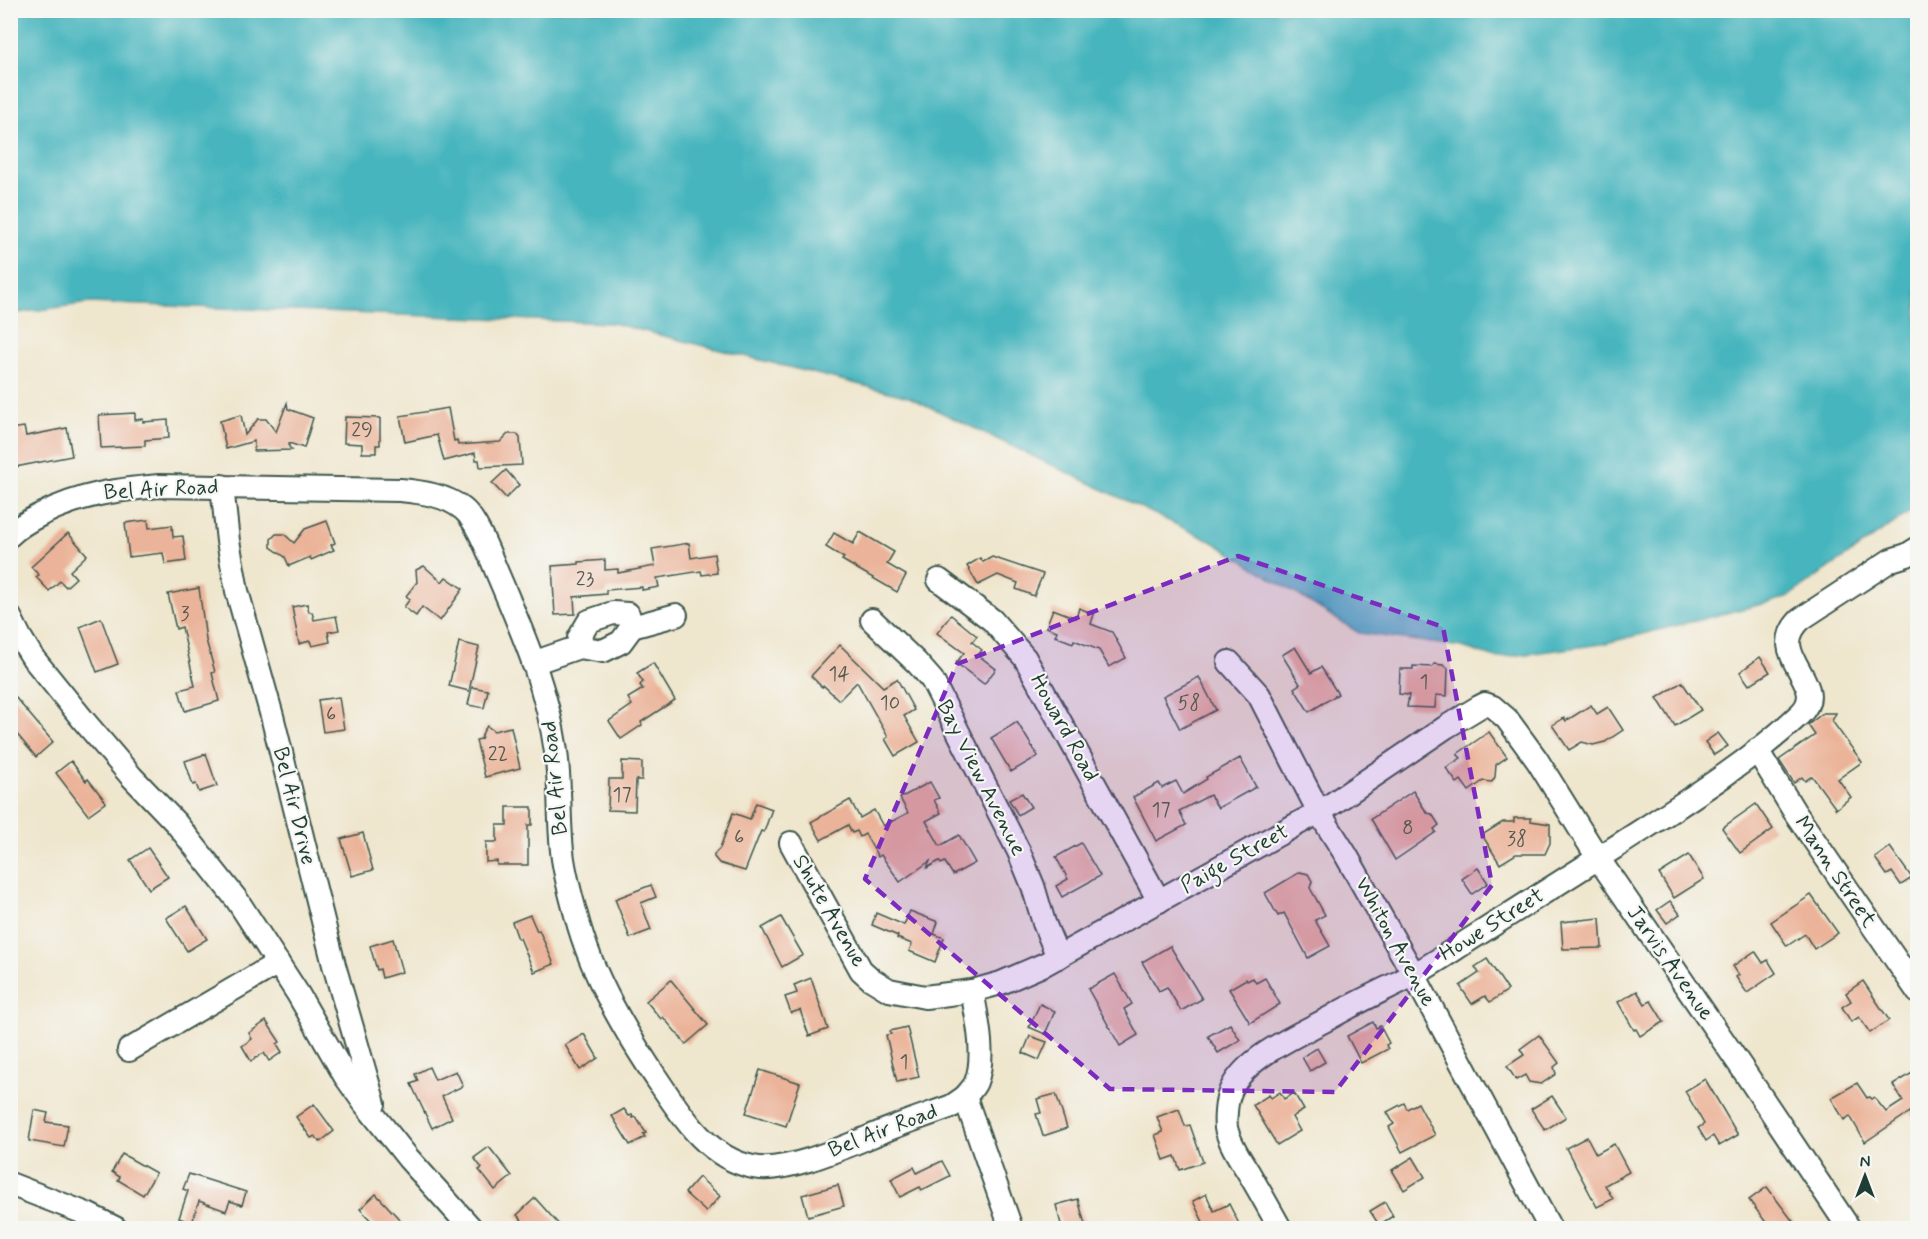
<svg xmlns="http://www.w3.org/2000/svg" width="1928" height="1239" viewBox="0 0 1928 1239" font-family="Mynerve,sans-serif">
<rect width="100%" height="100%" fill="#f6f6f2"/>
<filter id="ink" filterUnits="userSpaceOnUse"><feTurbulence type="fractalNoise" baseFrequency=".0167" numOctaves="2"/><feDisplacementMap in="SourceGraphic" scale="12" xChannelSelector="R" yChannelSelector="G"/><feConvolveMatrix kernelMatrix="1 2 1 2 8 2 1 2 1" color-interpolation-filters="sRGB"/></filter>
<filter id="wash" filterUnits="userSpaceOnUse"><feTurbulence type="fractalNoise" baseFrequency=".008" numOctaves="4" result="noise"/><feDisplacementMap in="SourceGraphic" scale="24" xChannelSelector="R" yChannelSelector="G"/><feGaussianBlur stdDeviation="1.35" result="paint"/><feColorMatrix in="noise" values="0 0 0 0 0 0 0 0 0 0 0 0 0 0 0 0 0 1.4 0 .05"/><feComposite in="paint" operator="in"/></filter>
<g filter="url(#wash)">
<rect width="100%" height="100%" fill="#efe6ce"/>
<path fill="#46b5be" stroke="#327979" stroke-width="1.5" d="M10 11H1917V507L1786 598 1602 644 1496 658 1462 647 1359 633 1215 543 909 397 612 323 89 303 11 314Z"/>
<g id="blocks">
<g fill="#ebb399">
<path d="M287 403 288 409 313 418 304 448 289 443V447L292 450 254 451V441L226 449 220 421 241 415 245 435 258 419H266L276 432Z"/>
<path d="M448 408 454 441 457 440 458 445 500 442 508 434H517L520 438 522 465 480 467 479 460H476L475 453 444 461 437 435 405 442 400 416Z"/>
<path d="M135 413V420L143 419V422L168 420 169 438 145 440V446L101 448 99 415Z"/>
<path d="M345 417 380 418V445H376V453H362V444L344 443Z"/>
<path d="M24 427 26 436 67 428 72 456 10 468V429Z"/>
<path d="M506 470 519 485 506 498 492 483Z"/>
<path d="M148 520 149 528 172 525 173 537 183 536 186 561 165 564 163 553 129 557 125 523Z"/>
<path d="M327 521 335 543 331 545 334 550 311 560 310 557 289 566 285 557 271 547V539L276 534H284L294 543 305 529Z"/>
<path d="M860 532 894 552 887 564 906 575 897 592 842 560 844 558 826 547 834 533 853 544Z"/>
<path d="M68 533 87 555 70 571 76 578 66 587 60 581 49 591 36 577 39 575 31 567Z"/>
<path d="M689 543 691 558 714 554 717 573 702 575 701 571 657 578 659 587 642 590V587L606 590V594L574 597 575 614 555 615 552 566 579 564V562L605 560V570L618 569V573L655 566 652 549Z"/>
<path d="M992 557 1043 574 1034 596 1016 589 1018 583 998 575 978 585 967 566 980 558 983 562Z"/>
<path d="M424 566 442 582 446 577 463 589 440 621 422 607 416 616 404 607 410 599 406 596 417 582 416 570Z"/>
<path d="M199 588 206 640 215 672 212 673 219 701 185 711 179 690 195 686 182 627 176 629 168 594Z"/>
<path d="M307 604 309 612H312L314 620 336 616 339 630 328 632 330 642 312 646 310 641 299 644 292 607Z"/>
<path d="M1079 608 1094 614 1091 624 1112 632 1126 658 1109 667 1099 650 1074 640 1073 643 1055 636 1057 631 1046 627 1053 609 1076 618Z"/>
<path d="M951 615 977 636 972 642 982 650 978 655 996 669 984 684 956 663 964 653 937 633Z"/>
<path d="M101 618 118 664 97 672 80 627Z"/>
<path d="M459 642 479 647 469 691 449 686Z"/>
<path d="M840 645 883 687 897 679 914 710 904 716 919 742 895 756 885 739 888 737 857 682 839 700 824 686 822 687 811 676Z"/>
<path d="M1295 647 1311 673 1321 667 1338 694 1309 712 1294 688 1300 684 1282 655Z"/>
<path d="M1760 657 1770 672 1749 685 1740 672Z"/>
<path d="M653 663 675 700 641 722 642 725 621 739 609 721 632 705 628 698 643 689 640 685 643 682 637 673Z"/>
<path d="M1434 664 1443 665 1448 668 1447 696 1436 695 1435 708 1407 707 1409 695 1399 694 1400 669H1413V666L1432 667Z"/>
<path d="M1199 677 1216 710 1180 729 1163 696Z"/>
<path d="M1682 682 1701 710 1675 726 1657 698Z"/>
<path d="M472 687 488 690 484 708 468 705Z"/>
<path d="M10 691 53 742 36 757 10 726Z"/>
<path d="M339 697 344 729 323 732 318 700Z"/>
<path d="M1591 705 1597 714 1608 707 1623 730 1605 742 1593 745 1582 742 1569 750 1552 725 1564 718 1566 721Z"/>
<path d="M1823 713H1836L1832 721 1862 762 1838 779 1851 797 1836 809 1812 776 1805 781 1802 777 1794 783 1779 760 1815 735 1808 725Z"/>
<path d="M1017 722 1038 756 1011 772 991 738Z"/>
<path d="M487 726 494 731 511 727 520 768 485 777 476 740 481 739 483 732Z"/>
<path d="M1489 732 1507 757 1496 765 1495 777 1492 782 1483 781 1469 791 1461 780 1457 783 1446 768 1461 758 1457 754Z"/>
<path d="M1718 733 1728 746 1714 755 1705 742Z"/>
<path d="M206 754 217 786 199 792 196 784 193 785 185 761Z"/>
<path d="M1240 758 1256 787 1218 808 1210 795 1179 811 1186 825 1156 841 1133 797 1159 783 1162 788 1176 781 1183 794 1207 779 1206 777Z"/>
<path d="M71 761 86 781 88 779 106 802 88 815 56 773Z"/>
<path d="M622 761 642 762V780H636L635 811 608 810 609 779H622Z"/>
<path d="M930 782 939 798 934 800 941 813 926 821 940 846 959 835 975 863 953 875 945 862 941 864 939 861 927 868 930 861 900 882 881 855 878 857 865 834 860 837 857 831 852 833 848 825 821 840 811 822 850 800 860 818 874 810 883 826 908 813 900 798Z"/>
<path d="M1413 791 1427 813 1432 814 1439 825 1434 829 1436 832 1395 860 1371 819Z"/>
<path d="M1022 793 1031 807 1018 815 1009 800Z"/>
<path d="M756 803 772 809 764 832 761 831 745 871 719 863 714 857V854L720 848 733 813 750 819Z"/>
<path d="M1756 804 1773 829 1740 853 1722 828Z"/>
<path d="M507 807H532V825H528V865H497V861L486 862V842H497V825H507Z"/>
<path d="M1514 818H1531V821L1550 824V843L1545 854H1516L1500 864 1482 835 1503 822H1514Z"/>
<path d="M363 833 373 870 352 876 341 839Z"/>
<path d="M1081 843 1100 876 1062 897 1056 886 1068 879 1056 857Z"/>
<path d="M1890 847 1912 878 1901 885 1892 872 1887 875 1875 858Z"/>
<path d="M148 848 168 877 149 889 130 860Z"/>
<path d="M1689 855 1704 879 1674 898 1659 874Z"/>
<path d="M1478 868 1488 883 1472 894 1462 879Z"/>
<path d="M1300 872 1308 874 1312 881 1310 888 1325 915 1315 920 1330 946 1308 958 1284 913 1278 916 1265 893Z"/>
<path d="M651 885 656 897 641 903 651 930 630 938 615 899Z"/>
<path d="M1811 895 1838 933 1814 949 1805 934 1787 946 1771 922Z"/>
<path d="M1670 901 1680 914 1667 923 1657 910Z"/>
<path d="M186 906 207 939 187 951 166 918Z"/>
<path d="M910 911 938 922 934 934 944 938 935 962 909 951 912 944 897 938 898 936 872 925 876 913 904 925Z"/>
<path d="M530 915 537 931 539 930 554 964 534 972 520 938 518 939 512 922Z"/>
<path d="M781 917 803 955 782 967 762 928Z"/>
<path d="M1600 918 1602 948 1563 949 1561 922Z"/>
<path d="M393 939 402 972 382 978 380 969 377 970 370 946Z"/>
<path d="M1170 946 1202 999 1181 1011 1167 987 1159 991 1142 962Z"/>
<path d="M1755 951 1763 963 1768 960 1776 973 1747 993 1736 977 1739 975 1733 966Z"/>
<path d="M1487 959 1508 990 1490 1002 1485 996 1472 1004 1460 986 1479 973 1475 967Z"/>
<path d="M1115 974 1132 1004 1124 1009 1138 1035 1120 1046 1088 989Z"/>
<path d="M811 978 828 1029 809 1036 800 1010 791 1013 785 997 797 993 794 985Z"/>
<path d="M1253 978 1256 983 1265 978 1280 1004 1250 1023 1229 989 1246 979 1247 981Z"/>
<path d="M671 980 708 1025 686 1044 663 1017 661 1019 646 1001Z"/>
<path d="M1863 981 1889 1020 1870 1033 1859 1017 1851 1022 1842 1007 1851 1001 1846 993Z"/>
<path d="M1637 991 1645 1004 1651 1001 1664 1022 1640 1036 1636 1029 1634 1030 1618 1002Z"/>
<path d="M1040 1004 1055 1011 1045 1034 1029 1027Z"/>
<path d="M266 1021 280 1042 277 1044 282 1052 269 1061 264 1053 251 1061 242 1046 252 1039 249 1033Z"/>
<path d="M1373 1022 1376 1028 1380 1026 1389 1043 1386 1045 1388 1049 1361 1063 1347 1036Z"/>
<path d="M1230 1024 1240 1040 1218 1053 1208 1036Z"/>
<path d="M907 1027 919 1077 897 1082 886 1035 891 1034 890 1031Z"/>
<path d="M584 1034 598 1058 580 1070 565 1045Z"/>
<path d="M1539 1035 1559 1063 1554 1067 1556 1074 1541 1084 1529 1082 1525 1075 1516 1080 1507 1066 1524 1055 1520 1049Z"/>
<path d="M1030 1036 1047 1042 1039 1060 1023 1053Z"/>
<path d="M1317 1048 1325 1062 1310 1071 1302 1057Z"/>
<path d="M429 1067 435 1080 456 1071 463 1086 442 1096 452 1118 432 1128 411 1084 418 1081 415 1074Z"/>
<path d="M760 1070 800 1083 786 1126 746 1113Z"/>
<path d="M1917 1070V1123L1910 1112 1865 1142 1850 1116 1844 1120 1831 1098 1857 1083 1867 1098 1869 1097 1871 1099 1874 1097 1886 1112 1903 1101 1893 1085Z"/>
<path d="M1705 1079 1738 1135 1719 1146 1713 1136 1706 1141 1698 1128 1704 1124 1685 1091Z"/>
<path d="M1280 1092 1284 1099 1294 1093 1304 1110 1292 1117 1300 1131 1277 1145 1253 1105 1269 1095 1271 1098Z"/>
<path d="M1056 1094 1067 1128 1043 1136 1036 1114 1041 1113 1037 1099Z"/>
<path d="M1552 1096 1566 1117 1545 1130 1531 1109Z"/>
<path d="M1404 1103 1407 1109 1418 1103 1435 1135 1402 1152 1389 1127 1394 1124 1387 1112Z"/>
<path d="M314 1104 334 1131 320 1142 315 1136 311 1138 296 1117Z"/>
<path d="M624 1109 629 1116 632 1115 633 1118 636 1117 646 1133 643 1134 645 1137 630 1145 612 1116Z"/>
<path d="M1179 1109 1185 1126 1190 1125 1203 1162 1180 1170 1175 1156 1164 1160 1155 1135 1163 1132 1157 1117Z"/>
<path d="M34 1110 48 1113 46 1122 68 1125 64 1147 29 1141Z"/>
<path d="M1587 1137 1596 1154 1614 1144 1629 1172 1605 1185 1613 1199 1597 1207 1566 1148Z"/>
<path d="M489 1147 512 1176 495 1190 479 1170 482 1168 474 1158Z"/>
<path d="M122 1154 156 1173 143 1195 118 1180 120 1177 112 1172Z"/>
<path d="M1413 1157 1425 1177 1404 1190 1392 1170Z"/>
<path d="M942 1161 950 1176 922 1190 920 1187 900 1197 891 1179 914 1167 917 1173Z"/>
<path d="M189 1174 246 1192 242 1205 230 1201 226 1211 199 1201 192 1223 179 1218 188 1191 183 1189Z"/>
<path d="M699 1177 720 1196 706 1212 685 1193Z"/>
<path d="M838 1185 844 1206 808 1216 802 1195Z"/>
<path d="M1767 1187 1798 1228H1755L1765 1221 1749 1200Z"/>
<path d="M376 1194 402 1222 395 1228H378L360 1209Z"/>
<path d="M1206 1194 1214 1211 1229 1204 1241 1228H1206L1193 1201Z"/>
<path d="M535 1198 562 1228H529L517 1215Z"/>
<path d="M1078 1199 1086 1228H1062L1056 1205Z"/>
<path d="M1385 1202 1393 1216 1379 1225 1370 1211Z"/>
</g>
</g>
</g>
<g filter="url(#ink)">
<use href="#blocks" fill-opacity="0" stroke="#3e564b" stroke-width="1.5"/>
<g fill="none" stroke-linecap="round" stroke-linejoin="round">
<defs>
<g id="minor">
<path d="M222 486 228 541 237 591 272 716 334 965 374 1104"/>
<path d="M10 535C19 526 30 520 42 514 82 494 115 490 159 486L400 490C421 492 446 495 463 509 478 521 491 559 499 577 523 633 548 691 556 752 561 788 558 824 563 859 566 878 571 897 576 915 592 977 627 1035 663 1088 685 1121 711 1159 753 1167 789 1175 859 1140 894 1127 914 1119 933 1113 952 1106L965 1097"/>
<path d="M939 580 992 620 1025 658 1159 901"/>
<path d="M10 617 20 637 33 658 84 721 131 776 176 823 237 900 298 994 345 1076 365 1104 408 1158 471 1228"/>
<path d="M872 620 917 663 932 680 1019 852 1033 886 1044 923 1058 957"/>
<path d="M632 627 676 615"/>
<path d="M1229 662 1259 695 1320 814 1346 855 1414 975 1550 1228"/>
<path d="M533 663 579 647 603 651 621 642 632 627 628 614 613 613 589 621 579 638V647"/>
<path d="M1757 750 1794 811 1918 992"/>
<path d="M791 843 861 970 871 979 889 990 925 997 972 991 1001 983 1045 964 1326 808 1446 727 1479 707 1485 704 1493 707 1507 719 1537 760 1598 858 1742 1068 1849 1228"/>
<path d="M972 991C977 1017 986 1057 976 1082 974 1087 969 1092 965 1097L1011 1228"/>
<path d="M129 1050 278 963"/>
<path d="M10 1184 87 1214 115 1228"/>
<path d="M1280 1228C1270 1210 1260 1192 1250 1175 1241 1160 1230 1145 1226 1128 1225 1119 1226 1104 1229 1095 1241 1057 1300 1035 1333 1016 1359 1001 1386 989 1413 975 1435 963 1456 948 1477 935 1523 906 1568 877 1614 848 1677 807 1744 767 1799 715 1834 684 1762 656 1801 619L1891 560 1907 555 1918 548"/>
</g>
</defs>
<use href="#minor" stroke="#3e564b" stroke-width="26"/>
<use href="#minor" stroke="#fff" stroke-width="22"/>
</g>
</g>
<path fill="#7b2cbf" fill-opacity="0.2" stroke="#7b2cbf" stroke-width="4.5" stroke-dasharray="12 8" stroke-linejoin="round" d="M1238 556 1443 627 1492 885 1335 1092 1110 1089 865 879 957 664Z"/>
<g text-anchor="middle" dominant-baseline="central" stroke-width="4.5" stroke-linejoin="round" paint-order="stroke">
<g font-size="20" fill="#525a4d">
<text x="362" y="430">29</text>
<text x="585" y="579">23</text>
<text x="185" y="614">3</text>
<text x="839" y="674">14</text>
<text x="1424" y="682">1</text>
<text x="890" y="703">10</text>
<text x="1189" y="703">58</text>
<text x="331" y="714">6</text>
<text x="498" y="754">22</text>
<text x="622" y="795">17</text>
<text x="1161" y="810">17</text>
<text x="1408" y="828">8</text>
<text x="739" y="837">6</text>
<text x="1517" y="839">38</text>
<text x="904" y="1062">1</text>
</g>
<g font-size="22" fill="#1f3d34" stroke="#f6f6f2">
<text transform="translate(161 490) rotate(-3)">Bel Air Road</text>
<text transform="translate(1064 728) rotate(61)">Howard Road</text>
<text transform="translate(555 778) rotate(-96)">Bel Air Road</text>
<text transform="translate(981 778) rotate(63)">Bay View Avenue</text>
<text transform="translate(294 806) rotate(76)">Bel Air Drive</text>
<text transform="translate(1235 859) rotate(-29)">Paige Street</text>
<text transform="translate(1835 872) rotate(56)">Mann Street</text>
<text transform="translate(829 911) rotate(60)">Shute Avenue</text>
<text transform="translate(1492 925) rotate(-32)">Howe Street</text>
<text transform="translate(1395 942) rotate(61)">Whiton Avenue</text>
<text transform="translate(1670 963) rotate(55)">Jarvis Avenue</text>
<text transform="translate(883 1131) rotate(-21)">Bel Air Road</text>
</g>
</g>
<rect width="1928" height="1239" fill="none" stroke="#f6f6f2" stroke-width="36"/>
<g transform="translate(1865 1176)" stroke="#f6f6f2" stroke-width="4.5" paint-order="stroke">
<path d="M0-4.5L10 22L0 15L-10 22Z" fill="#1f3d34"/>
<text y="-9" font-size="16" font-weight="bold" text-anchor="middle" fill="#1f3d34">N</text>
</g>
</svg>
